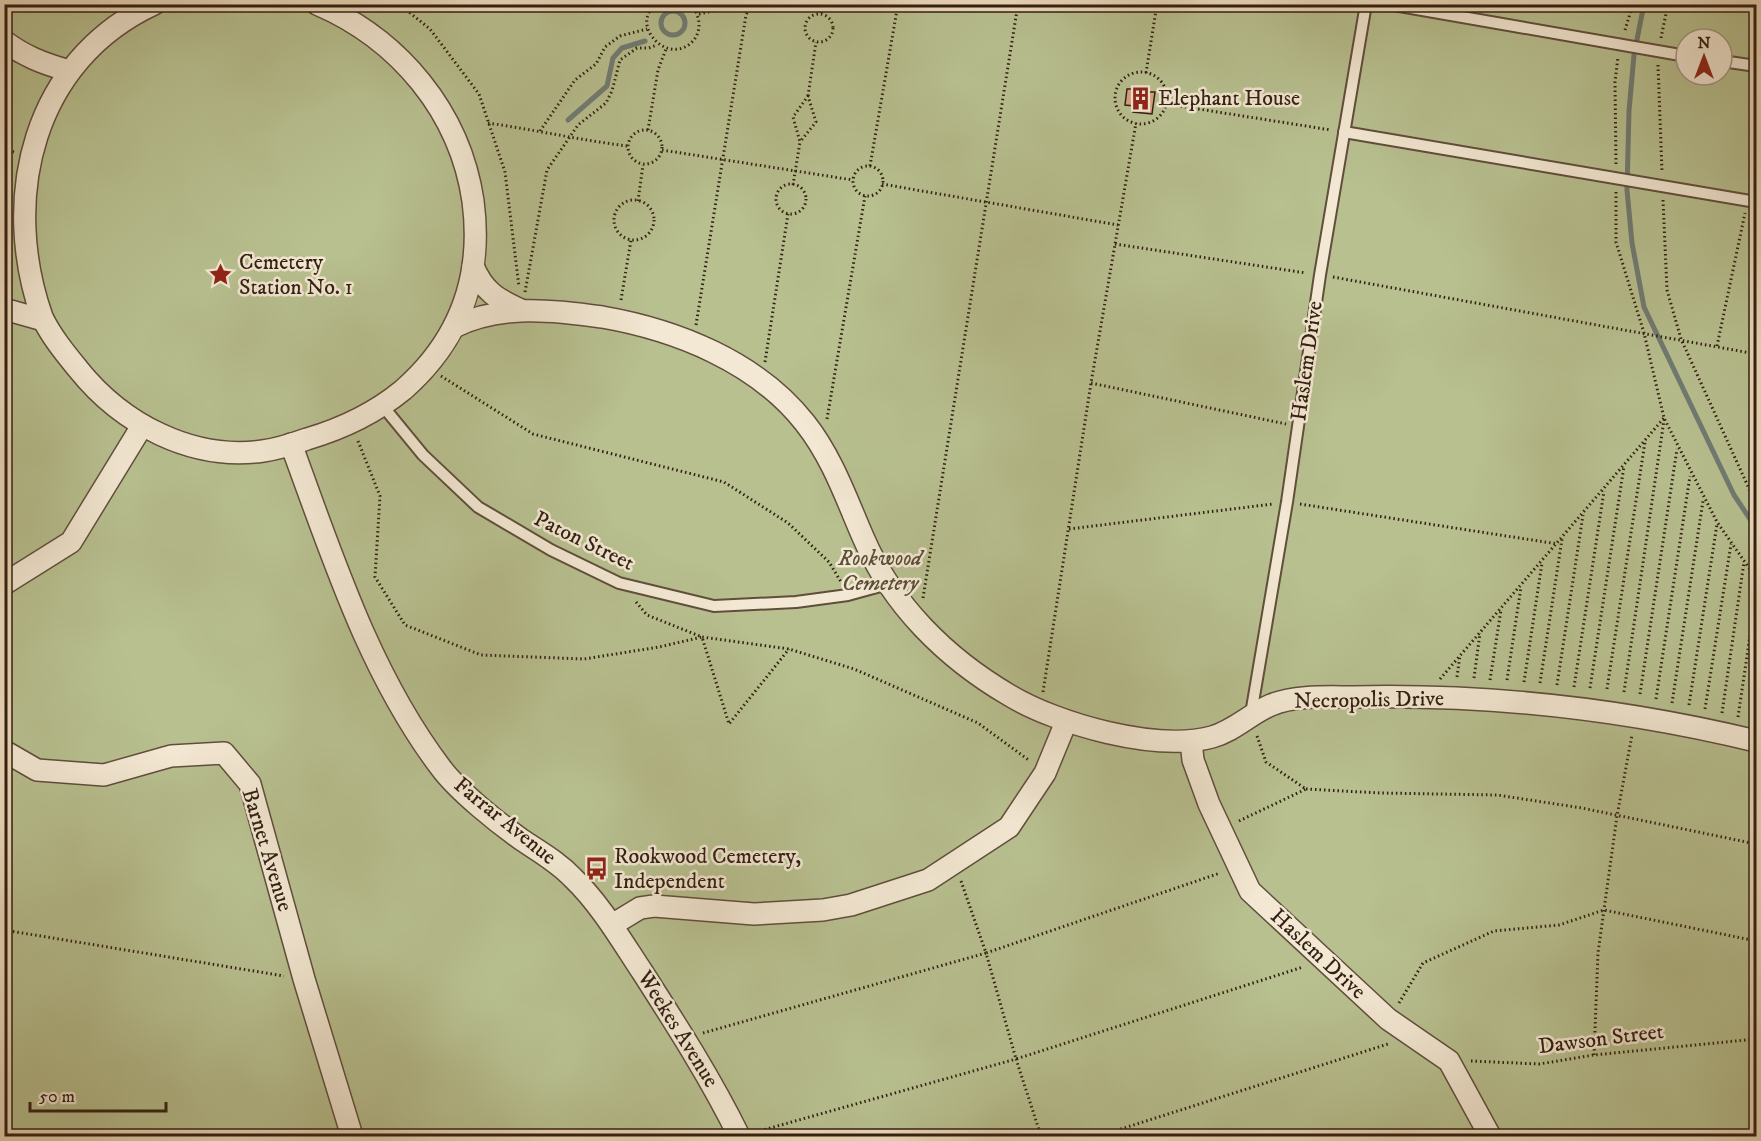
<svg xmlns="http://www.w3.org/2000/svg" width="1761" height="1141" viewBox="0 0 1761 1141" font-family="'IM FELL DW Pica',serif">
<rect width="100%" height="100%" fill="#ecdbbc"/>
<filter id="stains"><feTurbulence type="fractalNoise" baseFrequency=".00333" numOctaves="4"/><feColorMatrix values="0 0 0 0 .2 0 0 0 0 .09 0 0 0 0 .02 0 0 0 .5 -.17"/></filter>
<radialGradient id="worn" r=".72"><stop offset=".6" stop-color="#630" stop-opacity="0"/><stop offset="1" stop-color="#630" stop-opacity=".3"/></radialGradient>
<path fill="#b8c090" stroke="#757051" stroke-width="1.5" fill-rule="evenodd" d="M5 5H1756V1136H5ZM1686 39H1722V75H1686Z"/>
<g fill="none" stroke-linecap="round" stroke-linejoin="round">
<g stroke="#707c74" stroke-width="5">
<path d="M1644 4 1634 55 1629 111 1627 190 1632 243 1644 307 1734 495 1756 528"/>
<circle cx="673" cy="23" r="12"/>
<path d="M568 120 607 86 613 58 622 48 645 41"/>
</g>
</g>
<path fill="#d8a280" stroke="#321f12" stroke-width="1.5" d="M1127 89H1147V92H1155L1152 114 1133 112 1134 106 1125 105Z"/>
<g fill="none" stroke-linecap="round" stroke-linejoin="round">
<defs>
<g id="lane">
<path d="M1388 4 1686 56"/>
<path d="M1722 61 1756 66"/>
<path d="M1344 132 1756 202"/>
<path d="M382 405 423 455 478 507 551 550 619 583 714 606 796 602 848 595 888 584"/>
<path d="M1251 714 1287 502 1320 275 1366 4"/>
<path d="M1756 1081V1085"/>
</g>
<g id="street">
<path d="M154 4C33 60 0 197 42 317 51 336 65 353 78 369 122 424 192 461 263 451 278 449 293 444 307 439 341 429 375 413 403 390 460 340 483 276 473 201 460 112 399 39 317 4"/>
<path d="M4 41C24 56 42 63 66 70"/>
<path d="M473 266C484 292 497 299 521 310"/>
<path d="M4 309 43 320"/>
<path d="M454 327C500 304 553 310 602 317 677 330 757 362 805 423 832 457 846 498 863 537 892 605 946 658 1009 695 1057 724 1156 752 1212 737 1234 731 1250 714 1271 705 1295 695 1328 697 1353 697 1490 694 1624 709 1756 741"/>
<path d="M291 444C332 555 369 673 441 768 458 791 498 823 522 840 540 852 558 862 573 878 601 905 621 940 643 973 677 1026 711 1079 739 1136"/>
<path d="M4 584 71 542 142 426"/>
<path d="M1191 741 1193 760 1209 804 1250 891 1388 1019 1449 1061 1490 1136"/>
<path d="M4 751 37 770 104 775 171 756 224 753 250 784 304 979 352 1136"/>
<path d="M612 925 640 908 654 906 754 914 823 910 851 905 928 880 1009 827 1045 773 1066 722"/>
</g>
</defs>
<use href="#lane" stroke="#604e3c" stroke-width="14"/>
<use href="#street" stroke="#604e3c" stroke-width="24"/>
<g stroke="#321f12" stroke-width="3" stroke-dasharray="1.5 3" stroke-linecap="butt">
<path d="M399 4 430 29 479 94 505 172 519 287"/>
<path d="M654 4C646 15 644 24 651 35 673 68 717 38 691 4"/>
<path d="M821 13 822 4"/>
<circle cx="819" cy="28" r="14"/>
<path d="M699 14 722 9 727 4"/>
<path d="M1625 30 1633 4"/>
<path d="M1661 38 1668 4"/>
<path d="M1658 65 1662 172"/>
<circle cx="1141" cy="98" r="26"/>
<path d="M1146 73 1157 4"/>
<path d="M808 96 816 42"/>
<path d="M1167 104 1331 130"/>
<path d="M488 123C535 130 581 140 627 146"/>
<circle cx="645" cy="147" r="17"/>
<path d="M648 130 658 70 666 49"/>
<path d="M540 131 575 80 596 64 605 47 620 36 647 29"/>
<path d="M4 149 14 152"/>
<path d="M662 150 853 180"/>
<path d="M1616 164 1615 82 1618 57"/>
<path d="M870 166 898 4"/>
<circle cx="868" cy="181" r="15"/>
<path d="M882 184 1118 225"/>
<circle cx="791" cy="199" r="15"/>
<path d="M793 185 800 142 793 117 808 96 816 122 800 142"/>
<path d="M1750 186 1756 144"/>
<path d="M1616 192V242L1644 333 1664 418 1717 522 1756 578"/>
<path d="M1663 200 1667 290 1681 339 1756 504"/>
<circle cx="634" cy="220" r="20"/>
<path d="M638 201 643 165"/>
<path d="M1115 244 1306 273"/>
<path d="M1333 277 1756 354"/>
<path d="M525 292 547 170 578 125 606 103 612 91 620 60 637 48H649L657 45"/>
<path d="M621 300 631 240"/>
<path d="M696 325 746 15 751 4"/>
<path d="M1717 346 1745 213"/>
<path d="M765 362 788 214"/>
<path d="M441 376 533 434 724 482 788 523 829 562 841 582"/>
<path d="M1091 383 1286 424"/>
<path d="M827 419 865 196"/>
<path d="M358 441 380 496 375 577 405 625 481 655 584 659 659 647 702 637 729 724 789 649"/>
<path d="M1300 504 1558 544"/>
<path d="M1069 529 1273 504"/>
<path d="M923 598 1018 4"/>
<path d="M636 602 647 615 702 637 789 649 854 669 978 723 1030 761"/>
<path d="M1457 677 1460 655"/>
<path d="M1474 678 1480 633"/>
<path d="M1440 679 1664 418"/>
<path d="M1490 680 1501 610"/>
<path d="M1507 680 1521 587"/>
<path d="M1524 682 1542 563"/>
<path d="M1540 683 1562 539"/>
<path d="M1557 685 1583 515"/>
<path d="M1574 687 1604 491"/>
<path d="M1590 688 1624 466"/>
<path d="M1607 689 1645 442"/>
<path d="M1043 692 1091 383 1136 123"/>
<path d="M1624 692 1664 420"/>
<path d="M1640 694 1677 449"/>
<path d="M1656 699 1690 476"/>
<path d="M1672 703 1703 501"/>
<path d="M1689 705 1717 524"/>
<path d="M1705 709 1731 544"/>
<path d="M1722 713 1744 562"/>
<path d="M1738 717 1756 595"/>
<path d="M1754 721 1756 705"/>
<path d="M1306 789 1381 793 1497 795 1582 808 1756 844"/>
<path d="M1239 821 1306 789 1266 762 1257 736"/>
<path d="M961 881 986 953 1220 873"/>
<path d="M4 930 284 976"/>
<path d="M1399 1003 1423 963 1494 931 1559 925 1604 910 1756 941"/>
<path d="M703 1033 986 953 1016 1059 1303 967"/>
<path d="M1594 1055 1598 953 1617 816 1632 735"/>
<path d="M1471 1061 1539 1064 1594 1055 1756 1039"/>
<path d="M756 1132 1016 1059 1041 1136"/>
<path d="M1099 1136 1388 1044"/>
</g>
<use href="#lane" stroke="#f3e8d3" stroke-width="10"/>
<use href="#street" stroke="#f3e8d3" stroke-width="21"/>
</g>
<defs>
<symbol id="building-bare" viewBox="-9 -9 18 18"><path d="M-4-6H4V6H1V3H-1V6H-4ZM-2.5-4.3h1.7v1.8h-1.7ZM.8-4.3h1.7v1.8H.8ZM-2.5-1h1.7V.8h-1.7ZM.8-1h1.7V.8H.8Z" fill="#8f2418" stroke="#f3e8d3" stroke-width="2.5" paint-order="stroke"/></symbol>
<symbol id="sight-bare" viewBox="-9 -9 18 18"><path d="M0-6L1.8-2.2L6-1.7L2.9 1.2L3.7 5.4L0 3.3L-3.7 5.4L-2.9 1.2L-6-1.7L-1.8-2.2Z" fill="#8f2418" stroke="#f3e8d3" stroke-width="2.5" paint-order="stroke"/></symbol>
<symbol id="bus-bare" viewBox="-9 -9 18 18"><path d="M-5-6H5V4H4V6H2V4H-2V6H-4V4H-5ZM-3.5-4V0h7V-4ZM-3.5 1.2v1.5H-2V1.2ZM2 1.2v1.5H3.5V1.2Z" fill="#8f2418" stroke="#f3e8d3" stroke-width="2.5" paint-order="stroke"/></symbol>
</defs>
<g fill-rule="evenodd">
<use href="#building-bare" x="1124" y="82" width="33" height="33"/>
<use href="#sight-bare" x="204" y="258" width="33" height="33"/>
<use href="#bus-bare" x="580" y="852" width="33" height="33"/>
</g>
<g text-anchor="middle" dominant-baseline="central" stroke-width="5" stroke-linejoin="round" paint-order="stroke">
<g font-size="22" fill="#321f12" stroke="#f3e8d3" text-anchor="start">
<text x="1158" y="98">Elephant House</text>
<text x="239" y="262">Cemetery<tspan x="239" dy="25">Station No. 1</tspan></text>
<text x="614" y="856">Rookwood Cemetery,<tspan x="614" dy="25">Independent</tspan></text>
</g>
<g font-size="22" fill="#321f12" stroke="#f3e8d3">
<text transform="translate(1307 361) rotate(-82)">Haslem Drive</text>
<text transform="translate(584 541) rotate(26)">Paton Street</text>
<text transform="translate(1369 700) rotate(-1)">Necropolis Drive</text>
<text transform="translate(505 821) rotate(39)">Farrar Avenue</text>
<text transform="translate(267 850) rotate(73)">Barnet Avenue</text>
<text transform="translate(1318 954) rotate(43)">Haslem Drive</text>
<text transform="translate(678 1029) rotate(58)">Weekes Avenue</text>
<text transform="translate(1601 1039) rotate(-7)">Dawson Street</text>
</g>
<g font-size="22" font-style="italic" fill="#5a4f38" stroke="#f3e8d3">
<text x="880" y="558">Rookwood<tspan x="880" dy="25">Cemetery</tspan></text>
</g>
</g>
<rect width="1761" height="1141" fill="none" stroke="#ecdbbc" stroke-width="24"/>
<rect x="6" y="6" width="1749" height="1129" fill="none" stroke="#321f12" stroke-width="3"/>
<rect x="12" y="12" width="1737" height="1117" fill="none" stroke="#321f12" stroke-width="1.5"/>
<g transform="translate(1704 57)"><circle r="28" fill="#f3e8d3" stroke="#a69886" stroke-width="1.5"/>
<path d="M0-4.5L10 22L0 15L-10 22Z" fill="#8f2418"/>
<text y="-9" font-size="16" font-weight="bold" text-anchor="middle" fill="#321f12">N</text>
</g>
<path d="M30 1102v9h136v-9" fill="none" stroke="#321f12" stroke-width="3"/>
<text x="39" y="1102" font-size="18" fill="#321f12" stroke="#f3e8d3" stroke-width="4.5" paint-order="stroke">50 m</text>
<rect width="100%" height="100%" filter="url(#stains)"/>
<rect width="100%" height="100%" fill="url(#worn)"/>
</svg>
